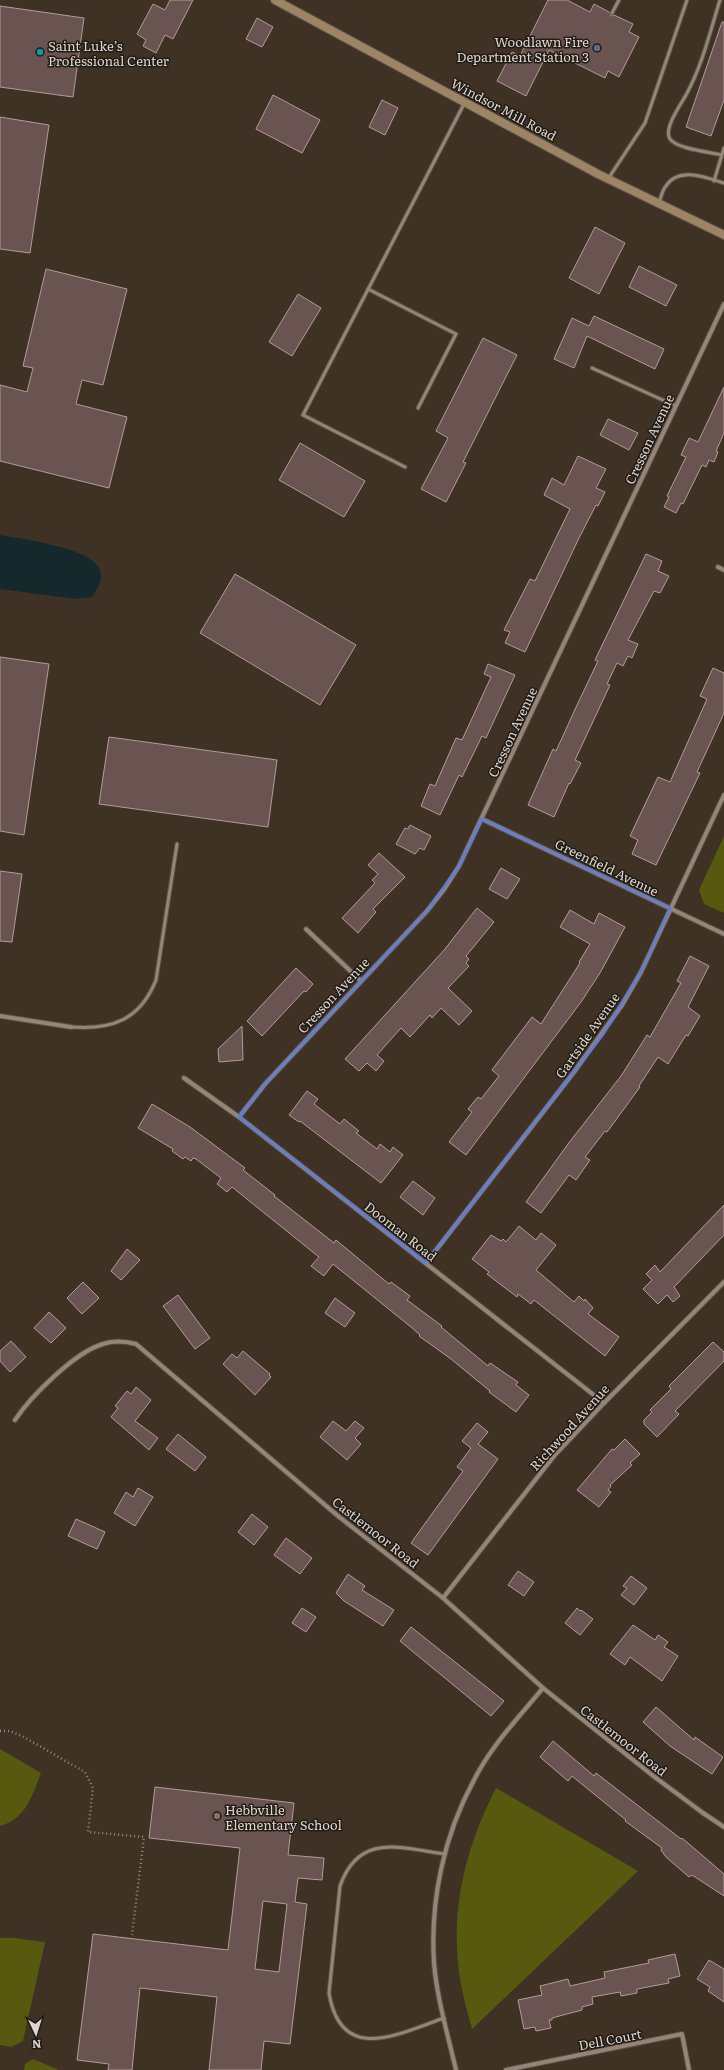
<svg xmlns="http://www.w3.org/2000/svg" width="724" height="2070" viewBox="0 0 724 2070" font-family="Literata,serif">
<rect width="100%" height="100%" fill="#3f3225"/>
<g fill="#57590e">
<path d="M724 836V913L704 904 699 890Z"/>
<path d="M0 1749 41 1773C32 1796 26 1819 0 1826Z"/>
<path d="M496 1788 638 1871 472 2029C466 2007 460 1985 458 1963 452 1900 468 1843 496 1788Z"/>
<path d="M0 1938H14L45 1942 23 2041 11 2047 0 2045Z"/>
<path d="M33 2059 59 2070H24L25 2064Z"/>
</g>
<path fill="#15282b" d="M0 535C23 539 81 547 96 564 106 575 99 588 92 597L75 599 0 589Z"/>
<g fill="#695451" stroke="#b39c98" fill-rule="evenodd">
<path d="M170 0H193L173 39 165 35 156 53 143 46 146 40 137 34 153 4 165 10Z"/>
<path d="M548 0H567L590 12 594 4 609 12 611 16 614 15 633 24 629 32 639 37 619 77 608 71 605 78 549 50 526 96 497 81 512 52 520 56Z"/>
<path d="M0 6 84 18 73 97 0 87Z"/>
<path d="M257 18 273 27 262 47 246 39Z"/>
<path d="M722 22H724V100L711 136 686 127Z"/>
<path d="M273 95 320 120 302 153 256 129Z"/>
<path d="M382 100 398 108 385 135 369 127Z"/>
<path d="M0 117 49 125 30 253 0 249Z"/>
<path d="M595 227 625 243 599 294 569 278Z"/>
<path d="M639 266 677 285 666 306 629 287Z"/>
<path d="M46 269 127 289 103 385 82 380 76 404 127 417 109 488 0 461V385L27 392 33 368 23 366Z"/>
<path d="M298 294 321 308 292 356 269 342Z"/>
<path d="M594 316 664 349 655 369 587 336 574 368 554 359 572 318 589 326Z"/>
<path d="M483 338 517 355 463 462 466 463 446 502 421 489 448 438 436 431Z"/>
<path d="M724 387V433L716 451 718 452 714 462 709 460 706 467 702 465 683 504 681 503 676 513 664 507 669 497 667 496 686 457 681 455 689 438 698 442Z"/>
<path d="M608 419 638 433 629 450 600 435Z"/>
<path d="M300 443 365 481 344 517 279 480Z"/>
<path d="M578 456 606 469 596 488 605 492 598 506 596 505 579 538 525 652 505 643 510 632 504 630 530 579 535 581 570 509 544 495 552 478 564 485Z"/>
<path d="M646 554 662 561 658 571 669 576 660 593 654 591 628 640 638 644 632 658 628 656 623 666 617 663 607 684 610 685 575 760 581 763 570 784 569 783 554 817 528 805 553 749 556 751 578 703 598 661 595 660Z"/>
<path d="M235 574 356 645 320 705 200 633Z"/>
<path d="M0 657 49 664 24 835 0 831Z"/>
<path d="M488 664 515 675 486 738 482 736 462 777 459 775 440 815 421 806 430 784 435 786 456 738 462 740 491 677 484 674Z"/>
<path d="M713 668 724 673V713L697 772 700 773 656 865 632 854 638 840 630 836 658 777 670 782 707 699 700 696Z"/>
<path d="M109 737 277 760 268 827 99 804Z"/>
<path d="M410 825 431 836 424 850 420 848 415 854 396 844 405 828 408 829Z"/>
<path d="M379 853 405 877 373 909 376 912 358 933 342 918 375 883 372 880 378 874 368 865Z"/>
<path d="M501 868 520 879 507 899 489 889Z"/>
<path d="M0 871 22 874 12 942 0 941Z"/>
<path d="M477 908 494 922 466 956 469 959 466 963 469 966 448 988 472 1011 459 1025 441 1008 432 1018 430 1015 410 1037 401 1028 377 1055 384 1061 376 1071 367 1063 359 1071 345 1059 445 949Z"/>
<path d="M570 910 594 924 599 913 625 927 600 973 581 1002 466 1155 449 1142 472 1112 468 1109 478 1097 481 1099 499 1076 492 1070 532 1017 541 1024 580 963 579 962 590 944 560 927Z"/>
<path d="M690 956 709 966 688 1007 700 1016 688 1036 686 1035 668 1064 658 1057 639 1086 640 1087 607 1132 605 1131 585 1157 590 1160 576 1180 569 1175 541 1213 526 1202 568 1144 621 1076 647 1035 650 1037 681 983 677 981Z"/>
<path d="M296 968 313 984 306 992 304 991 262 1036 247 1021Z"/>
<path d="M242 1026 243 1060 219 1062 218 1049Z"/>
<path d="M307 1091 318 1099 314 1104 340 1124 344 1119 359 1131 356 1133 377 1149 380 1144 390 1152 393 1147 403 1155 381 1183 300 1121 299 1122 289 1115Z"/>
<path d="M152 1104 190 1127 245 1168 243 1170 275 1195 274 1196 334 1243 336 1240 389 1284 391 1282 410 1296 407 1300 442 1326 441 1327 488 1366 490 1363 518 1382 516 1385 529 1395 516 1412 489 1392 490 1391 451 1359 419 1336 420 1335 411 1327 333 1264 324 1276 311 1266 319 1257 232 1187 227 1192 217 1184 221 1178 196 1159 193 1158 191 1161 185 1157 183 1159 172 1151 173 1149 138 1128Z"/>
<path d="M413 1181 435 1198 423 1215 400 1197Z"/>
<path d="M724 1205V1235L674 1287 680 1296 673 1302 667 1295 658 1304 643 1289 652 1280 646 1274 655 1265 660 1272Z"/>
<path d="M519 1226 536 1240 541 1233 556 1245 536 1270 574 1302 579 1296 584 1301 585 1299 593 1308 588 1314 619 1337 605 1356 534 1300 531 1304 518 1294 517 1297 487 1274 489 1272 472 1259 491 1235 501 1241 503 1239 506 1242Z"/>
<path d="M127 1249 140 1260 121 1280 111 1271Z"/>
<path d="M83 1282 99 1298 82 1314 67 1298Z"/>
<path d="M178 1295 210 1338 195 1349 163 1306Z"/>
<path d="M335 1298 355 1313 345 1327 325 1313Z"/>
<path d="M49 1312 66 1328 51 1343 34 1328Z"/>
<path d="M11 1341 26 1357 10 1372 0 1361V1351Z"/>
<path d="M713 1342 724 1352V1361L675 1411 679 1414 657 1437 644 1424V1420L652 1412 650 1410 671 1389 669 1386Z"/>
<path d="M243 1351 270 1374 269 1375 271 1377 255 1395 223 1364 232 1354 237 1358Z"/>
<path d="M136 1387 151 1400 135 1421 158 1438 149 1450 111 1417 118 1408 115 1406 127 1391 131 1394Z"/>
<path d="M333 1421 346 1431 355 1421 364 1428 355 1438 361 1444 347 1460 320 1437Z"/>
<path d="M477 1423 488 1432 478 1444 498 1459 428 1555 411 1543 463 1471 457 1467 471 1448 462 1441Z"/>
<path d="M178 1434 206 1457 195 1471 166 1449Z"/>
<path d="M625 1439 640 1454 630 1463 632 1465 610 1485 611 1486 608 1490 611 1492 599 1507 577 1490 612 1449 614 1450Z"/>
<path d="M138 1488 153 1497 135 1526 114 1513 126 1492 133 1497Z"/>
<path d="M252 1514 268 1527 254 1545 238 1532Z"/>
<path d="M76 1519 105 1532 97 1549 68 1536Z"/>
<path d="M286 1538 312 1558 300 1574 274 1555Z"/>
<path d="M518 1571 534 1582 524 1596 508 1585Z"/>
<path d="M348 1574 365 1586 362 1590 394 1610 383 1626 344 1601 336 1593Z"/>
<path d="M631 1576 647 1588 634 1605 621 1595 627 1588 623 1586Z"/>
<path d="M302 1608 316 1617 306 1632 292 1623Z"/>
<path d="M577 1608 580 1611 581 1610 593 1619 580 1635 565 1623Z"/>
<path d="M633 1625 655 1640 658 1635 668 1642 664 1647 678 1656 662 1681 630 1657 625 1665 610 1654Z"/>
<path d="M411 1627 504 1701 491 1716 400 1641Z"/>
<path d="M656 1707 694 1740 695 1737 723 1757 712 1774 670 1746 643 1722Z"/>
<path d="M553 1741 594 1776 596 1773 681 1839 682 1838 724 1874V1896L692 1875 689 1877 666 1857 661 1850 662 1848 625 1821 626 1820 572 1776 568 1781 540 1757Z"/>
<path d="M155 1787 294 1803 288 1855 324 1858 322 1880 298 1878 295 1902 307 1904 290 2044 264 2041 261 2070H209L217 1997 140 1988 132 2070H108L109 2064 77 2060 93 1934 228 1950 240 1848 149 1838ZM263 1901 287 1904 279 1972 255 1969Z"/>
<path d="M675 1954 680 1976 668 1979 669 1983 637 1989V1993L621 1996 620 1992 592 1997 593 2004 582 2007V2010L552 2018V2020H549L551 2028 536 2031 535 2027 524 2029 518 2000 542 1995 540 1986 568 1979 570 1986 605 1978 604 1972 649 1963 648 1960Z"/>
<path d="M709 1960 724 1969V2002L708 1991 710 1987 697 1979Z"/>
</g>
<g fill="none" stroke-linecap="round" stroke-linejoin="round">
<defs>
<g id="service">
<path d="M720 0C710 32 702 66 686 95 681 104 663 129 670 139 677 149 710 152 722 155"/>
<path d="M612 13 619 0"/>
<path d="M608 179 645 123 687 0"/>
<path d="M714 181 724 148"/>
<path d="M659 203C661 198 662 190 666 186 679 166 707 178 724 183"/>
<path d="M368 289 456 334 418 408"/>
<path d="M592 368 676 406"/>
<path d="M405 467 303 415 464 104"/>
<path d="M71 1027C112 1030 140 1020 156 980L177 844"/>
<path d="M444 2018C398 2034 341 2065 329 1993L340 1886C359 1832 401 1848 445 1854"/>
</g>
<g id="minor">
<path d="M718 567 724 570"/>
<path d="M482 819 724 934"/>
<path d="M306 929 360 980"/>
<path d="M0 1016 71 1027"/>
<path d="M184 1078 239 1117 604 1403"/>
<path d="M239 1117 265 1084 427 911 445 888 459 866 724 304"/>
<path d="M426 1263 574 1072 622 1005 641 972 724 795"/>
<path d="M15 1420C31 1396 75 1352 103 1344 114 1340 124 1341 136 1344L338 1516 443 1598 543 1688 652 1775 703 1813 724 1827"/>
<path d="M443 1598 554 1456 604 1403 724 1282"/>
<path d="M456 2070C448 2035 437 1999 434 1963 430 1900 444 1835 474 1780 491 1746 519 1717 543 1688"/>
<path d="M506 2070 682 2034 689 2070"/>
</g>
<path id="secondary" d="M275 0 598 174 724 235"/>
</defs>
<use href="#service" stroke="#594f44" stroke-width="5"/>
<use href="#minor" stroke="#594f44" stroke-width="6"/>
<use href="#secondary" stroke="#594f44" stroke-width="10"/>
<path stroke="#948a7f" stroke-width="2.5" stroke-dasharray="1 3" stroke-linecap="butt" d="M0 1731H10L22 1736 85 1772 93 1788 88 1832 144 1837 132 1935"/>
<use href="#service" stroke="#948577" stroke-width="3"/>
<use href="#minor" stroke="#948577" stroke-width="4"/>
<use href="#secondary" stroke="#9c8464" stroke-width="8"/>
</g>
<path fill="none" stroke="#617ed4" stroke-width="3" stroke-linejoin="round" d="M482 819 670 908 641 972 603 1034 426 1263 239 1117 265 1084 427 911 459 866Z"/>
<circle fill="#5c6f8a" stroke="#211b15" stroke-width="1.5" cx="597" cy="48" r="4"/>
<circle fill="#0f9aa8" stroke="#211b15" stroke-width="1.5" cx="40" cy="52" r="4"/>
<circle fill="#8d6e63" stroke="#211b15" stroke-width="1.5" cx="217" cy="1816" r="4"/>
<g text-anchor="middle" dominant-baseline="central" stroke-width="3" stroke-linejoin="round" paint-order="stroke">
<g font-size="13" fill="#ded6ce" stroke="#211b15" text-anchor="start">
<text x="589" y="41" text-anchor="end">Woodlawn Fire<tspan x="589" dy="15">Department Station 3</tspan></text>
<text x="48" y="45">Saint Luke’s<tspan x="48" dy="15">Professional Center</tspan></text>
<text x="225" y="1809">Hebbville<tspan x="225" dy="15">Elementary School</tspan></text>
</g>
<g font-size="13" fill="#ded6ce" stroke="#211b15">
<text transform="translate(504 109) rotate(28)">Windsor Mill Road</text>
<text transform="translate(649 439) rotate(-65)">Cresson Avenue</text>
<text transform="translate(512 732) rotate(-65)">Cresson Avenue</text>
<text transform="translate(607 867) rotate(26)">Greenfield Avenue</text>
<text transform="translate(333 995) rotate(-47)">Cresson Avenue</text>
<text transform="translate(587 1035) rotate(-55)">Gartside Avenue</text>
<text transform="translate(401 1231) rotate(38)">Dooman Road</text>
<text transform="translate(569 1427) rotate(-48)">Richwood Avenue</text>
<text transform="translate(376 1532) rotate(38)">Castlemoor Road</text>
<text transform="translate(624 1740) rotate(38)">Castlemoor Road</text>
<text transform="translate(610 2039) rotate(-11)">Dell Court</text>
</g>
</g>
<g transform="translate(36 2034) rotate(176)" stroke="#211b15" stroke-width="3" paint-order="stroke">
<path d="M0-3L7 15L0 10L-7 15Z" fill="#ded6ce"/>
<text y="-6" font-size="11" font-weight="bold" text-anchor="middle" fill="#ded6ce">N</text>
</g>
</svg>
